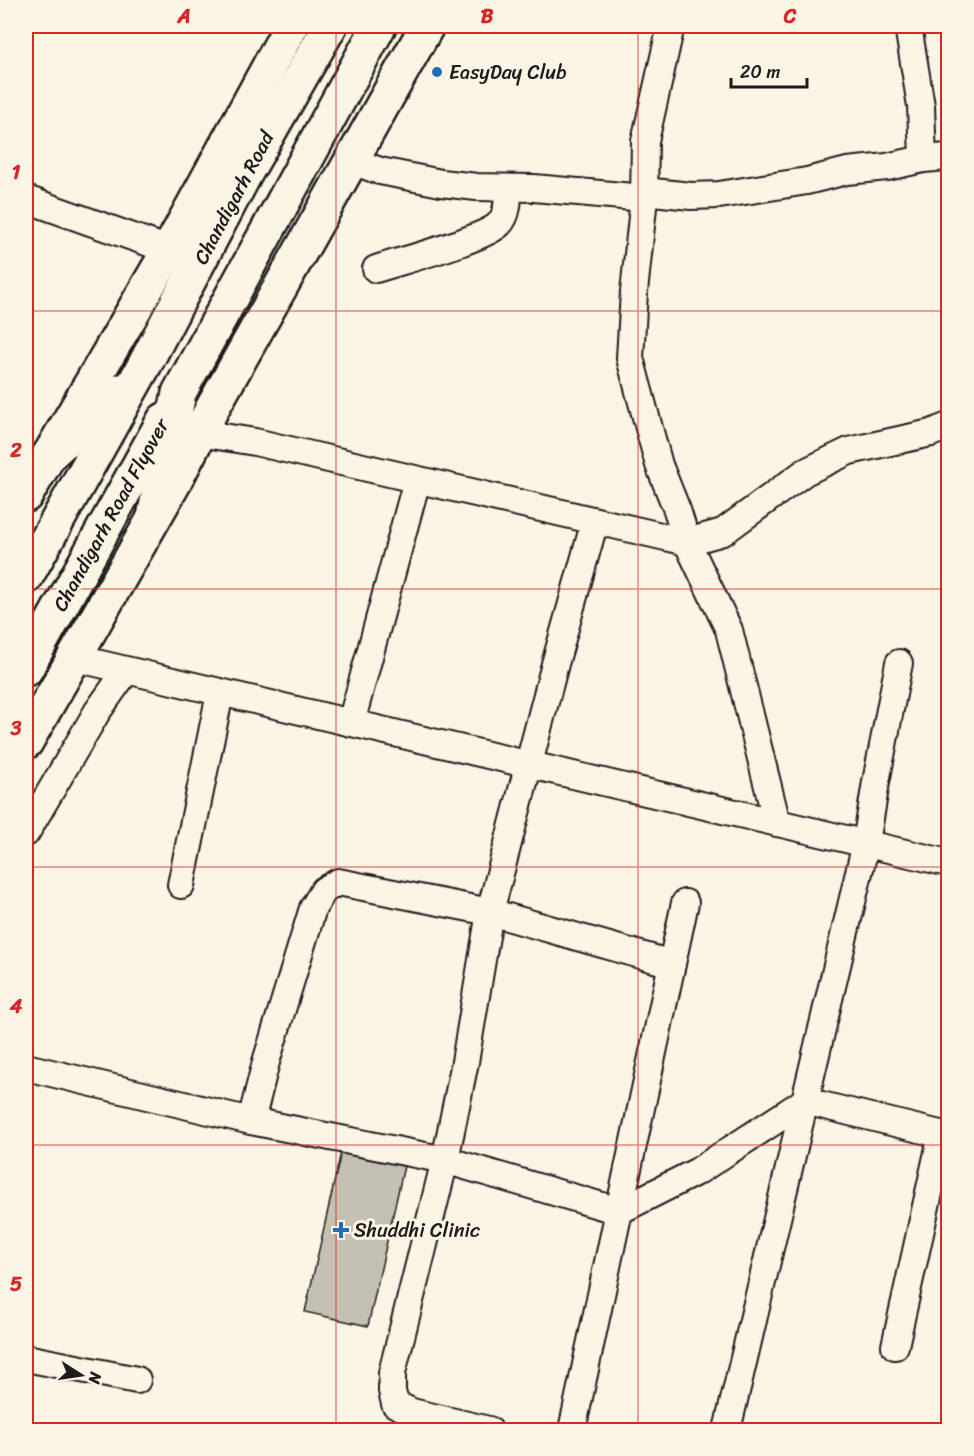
<svg xmlns="http://www.w3.org/2000/svg" width="974" height="1456" viewBox="0 0 974 1456" font-family="Sriracha,sans-serif">
<rect width="100%" height="100%" fill="#fcf5e5"/>
<filter id="ink" filterUnits="userSpaceOnUse"><feTurbulence type="fractalNoise" baseFrequency=".0167" numOctaves="2"/><feDisplacementMap in="SourceGraphic" scale="12" xChannelSelector="R" yChannelSelector="G"/><feConvolveMatrix kernelMatrix="1 2 1 2 8 2 1 2 1" color-interpolation-filters="sRGB"/></filter>
<g filter="url(#ink)">
<path fill="#c4c0b3" stroke="#1c1c1c" stroke-width="1.5" d="M343 1143 406 1157 368 1326 305 1312Z"/>
<g fill="none" stroke-linecap="round" stroke-linejoin="round">
<defs>
<g id="minor">
<path d="M671 26 645 141 644 198 634 292 630 358 659 465 677 510 687 542 729 630 777 823"/>
<path d="M923 159 948 157"/>
<path d="M352 161 380 171 441 183 477 187 534 188 644 198"/>
<path d="M644 191 691 196 719 195 807 181 847 171 887 167 923 159 921 106 908 26"/>
<path d="M26 199 169 250"/>
<path d="M376 269C400 261 485 239 499 224 508 215 508 200 508 188"/>
<path d="M199 433 255 442 687 542 723 532 805 472 849 451 931 433 948 426"/>
<path d="M75 658 948 863"/>
<path d="M351 723 417 480"/>
<path d="M26 833 97 712 126 671"/>
<path d="M181 885 220 693"/>
<path d="M26 1067 251 1121 445 1160 465 1062 490 912 555 664 595 521"/>
<path d="M251 1121 266 1062 313 908 324 890 338 882 490 912 672 964"/>
<path d="M895 1346 942 1134"/>
<path d="M26 1358 137 1380"/>
<path d="M489 1430 412 1412 395 1404 392 1391V1373L445 1160 619 1211 698 1171 805 1101 948 1136"/>
<path d="M572 1430 685 903"/>
<path d="M727 1430 866 843 876 782 899 663"/>
</g>
<g id="major">
<path d="M26 495 169 250 291 26"/>
<path d="M26 742 174 483 213 407 427 26"/>
</g>
<g id="highway">
<path d="M49 455 119 391"/>
<path d="M154 517 179 393 379 26"/>
<path d="M26 577 145 364 245 174 330 26"/>
<path d="M26 669 164 420"/>
</g>
</defs>
<use href="#minor" stroke="#1c1c1c" stroke-width="30"/>
<use href="#major" stroke="#1c1c1c" stroke-width="38"/>
<use href="#highway" stroke="#1c1c1c" stroke-width="38"/>
<use href="#minor" stroke="#fcf5e5" stroke-width="26"/>
<use href="#major" stroke="#fcf5e5" stroke-width="33"/>
<use href="#highway" stroke="#fcf5e5" stroke-width="33"/>
</g>
</g>
<path fill="none" stroke="#d62828" stroke-width="1.5" stroke-opacity="0.55" d="M336 26V1430M638 26V1430M26 311H948M26 589H948M26 867H948M26 1145H948"/>
<g fill="#1f6fb2" stroke="#fcf5e5" stroke-width="2">
<circle cx="437" cy="72" r="6"/>
<path d="M338 1221h6v6h6v6h-6v6h-6v-6h-6v-6h6z"/>
</g>
<g text-anchor="middle" dominant-baseline="central" stroke-width="6" stroke-linejoin="round" paint-order="stroke">
<g font-size="20" fill="#1c1c1c" stroke="#fcf5e5" text-anchor="start">
<text x="449" y="72">EasyDay Club</text>
<text x="354" y="1230">Shuddhi Clinic</text>
</g>
<g font-size="20" fill="#1c1c1c" stroke="#fcf5e5">
<text transform="translate(234 198) rotate(-62)">Chandigarh Road</text>
<text transform="translate(111 515) rotate(-61)">Chandigarh Road Flyover</text>
</g>
</g>
<rect width="974" height="1456" fill="none" stroke="#fcf5e5" stroke-width="66"/>
<g transform="translate(81 1375) rotate(102)" stroke="#fcf5e5" stroke-width="4.5" paint-order="stroke">
<path d="M0-4.5L10 22L0 15L-10 22Z" fill="#1c1c1c"/>
<text y="-9" font-size="16" font-weight="bold" text-anchor="middle" fill="#1c1c1c">N</text>
</g>
<path d="M731 78v9h76v-9" fill="none" stroke="#1c1c1c" stroke-width="3"/>
<text x="740" y="78" font-size="18" fill="#1c1c1c" stroke="#fcf5e5" stroke-width="4.5" paint-order="stroke">20 m</text>
<rect x="33" y="33" width="908" height="1390" fill="none" stroke="#d62828" stroke-width="2"/>
<g font-size="20" text-anchor="middle" font-weight="bold" fill="#d62828">
<text x="184" y="23">A</text>
<text x="487" y="23">B</text>
<text x="790" y="23">C</text>
<text x="16" y="179">1</text>
<text x="16" y="457">2</text>
<text x="16" y="735">3</text>
<text x="16" y="1013">4</text>
<text x="16" y="1291">5</text>
</g>
</svg>
